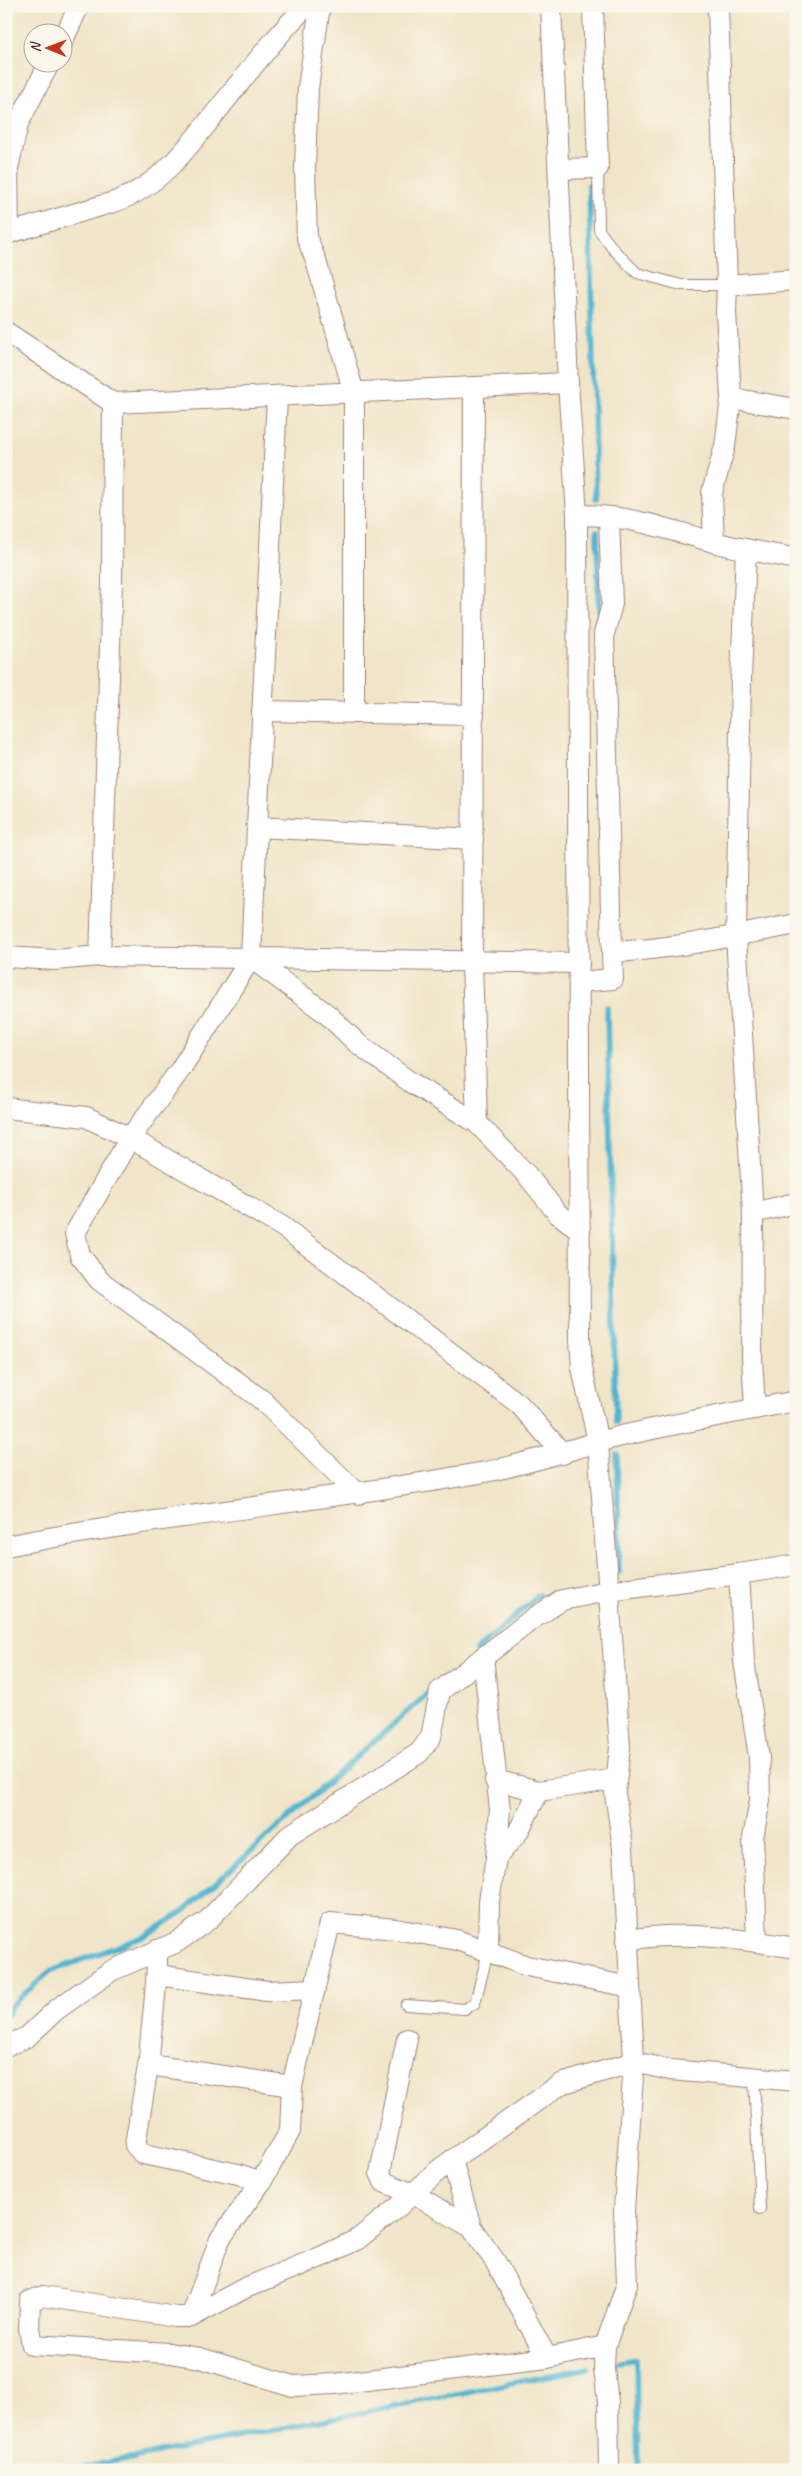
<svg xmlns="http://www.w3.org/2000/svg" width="802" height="2476" viewBox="0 0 802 2476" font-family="Caveat,sans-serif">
<rect width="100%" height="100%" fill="#fbf7ec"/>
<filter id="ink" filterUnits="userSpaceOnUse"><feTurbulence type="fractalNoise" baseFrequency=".02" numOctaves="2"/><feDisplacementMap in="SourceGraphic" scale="10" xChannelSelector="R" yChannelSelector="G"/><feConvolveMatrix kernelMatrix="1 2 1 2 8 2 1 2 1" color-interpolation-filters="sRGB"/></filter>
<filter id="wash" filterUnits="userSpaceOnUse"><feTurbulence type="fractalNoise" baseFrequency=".0096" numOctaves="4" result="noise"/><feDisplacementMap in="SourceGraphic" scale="20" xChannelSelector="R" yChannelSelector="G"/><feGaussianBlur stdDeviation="1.12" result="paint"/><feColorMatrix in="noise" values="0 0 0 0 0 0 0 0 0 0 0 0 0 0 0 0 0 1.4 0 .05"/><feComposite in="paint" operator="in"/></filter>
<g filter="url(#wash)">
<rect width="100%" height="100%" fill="#f0e5c8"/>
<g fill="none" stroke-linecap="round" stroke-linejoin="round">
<g stroke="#52b5d1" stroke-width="5.5">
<path d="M589 185 596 499"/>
<path d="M597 531 599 623"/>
<path d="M607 1007 616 1422"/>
<path d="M617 1454 619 1572"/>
<path d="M476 1651 539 1595"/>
<path d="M6 2017 11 2006 49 1972 143 1937 183 1912 435 1687"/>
<path d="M619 2362 636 2359 638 2470"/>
<path d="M70 2470 588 2368"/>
</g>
</g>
</g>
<g filter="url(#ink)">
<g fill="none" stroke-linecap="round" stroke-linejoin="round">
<defs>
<g id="service">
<path d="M598 168 599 230 613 249 637 273 681 285H727"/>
<path d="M406 2005 465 2009 475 2003 488 1952"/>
<path d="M754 2076 760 2209"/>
</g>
<g id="minor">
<path d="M320 6 308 88 305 167 307 238 316 261 354 393V713"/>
<path d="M551 6 568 383 577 515 580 1340 582 1368 598 1442 607 1567 620 1747 615 1793 623 1848 634 2062 624 2210 627 2284 605 2346 604 2369 608 2402 609 2470"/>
<path d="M62 42 79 6"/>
<path d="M559 169 598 168 593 6"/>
<path d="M9 233 8 168 18 124 50 62"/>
<path d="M6 234 117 201C161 185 189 146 217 111 246 75 274 38 306 6"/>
<path d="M727 285 796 280"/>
<path d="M6 332 113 403 112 583 100 956 251 958 327 1014 357 1043 410 1082 477 1123 527 1175 558 1214 580 1230"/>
<path d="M474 387 472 962 477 1123"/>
<path d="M277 396 251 958 180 1070 130 1138 75 1233 80 1255 99 1280 262 1400 358 1494"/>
<path d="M731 398 796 409"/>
<path d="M113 403 568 383"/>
<path d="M577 515C624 514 668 529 713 542 740 549 768 553 796 559"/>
<path d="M609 517 612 604 604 634 612 952"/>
<path d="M714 542 712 493 725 446 731 398 726 312 727 285 718 6"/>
<path d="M746 549 741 679 736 936 753 1213 752 1357 755 1409"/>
<path d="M262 711 474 715"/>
<path d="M257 827 473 839"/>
<path d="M6 957 55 960 100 956"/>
<path d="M251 958 579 963"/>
<path d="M579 982 613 979 612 952C673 949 735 936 796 924"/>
<path d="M6 1108 86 1117 130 1138 283 1227 519 1404 563 1454"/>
<path d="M753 1213 796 1203"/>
<path d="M6 1546C165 1515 326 1501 485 1472 533 1463 578 1446 626 1435 682 1422 739 1412 796 1401"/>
<path d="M739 1574 744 1661 759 1757 760 1800 753 1838 757 1942"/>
<path d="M483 1657 500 1810 496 1858 489 1901 488 1952"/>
<path d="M495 1780 539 1791 616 1779"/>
<path d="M496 1858 518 1832 539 1791"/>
<path d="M627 1940C682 1930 741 1939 796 1948"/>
<path d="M157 1950C158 1987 151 2024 149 2060L156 2066 292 2086"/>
<path d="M158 1975 267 1991 315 1989"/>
<path d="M407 2039 380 2173 384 2182 413 2194 471 2227 495 2261 547 2358"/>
<path d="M6 2046 27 2037 56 2010 111 1971 177 1942 208 1920 290 1835 419 1753 431 1737 440 1691 531 1620 562 1600 608 1591 739 1574 796 1565"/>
<path d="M149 2060 135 2145 143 2154 238 2174 261 2182"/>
<path d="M452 2160 471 2227"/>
<path d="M191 2317 220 2239 261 2182 290 2131 292 2086 330 1923 396 1929 457 1940 527 1966 630 1987"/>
<path d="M605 2346 547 2358 334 2384 293 2386 200 2358 169 2353 32 2345 29 2328 30 2301 43 2296 176 2317H191L245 2288 323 2256 358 2239 398 2207 441 2168 561 2084 634 2062 670 2070 796 2081"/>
</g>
</defs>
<use href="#service" stroke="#9d827a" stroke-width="12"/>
<use href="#minor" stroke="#9d827a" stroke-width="22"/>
<use href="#service" stroke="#fff" stroke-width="10"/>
<use href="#minor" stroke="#fff" stroke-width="20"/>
</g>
</g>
<rect width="802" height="2476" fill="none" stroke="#fbf7ec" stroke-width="25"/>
<g transform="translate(48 48) rotate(271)"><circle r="24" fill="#fbf7ec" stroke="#b4a19f"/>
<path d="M0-4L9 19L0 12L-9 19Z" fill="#c8321e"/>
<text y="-8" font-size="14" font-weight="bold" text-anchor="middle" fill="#4a1f2b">N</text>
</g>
</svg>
